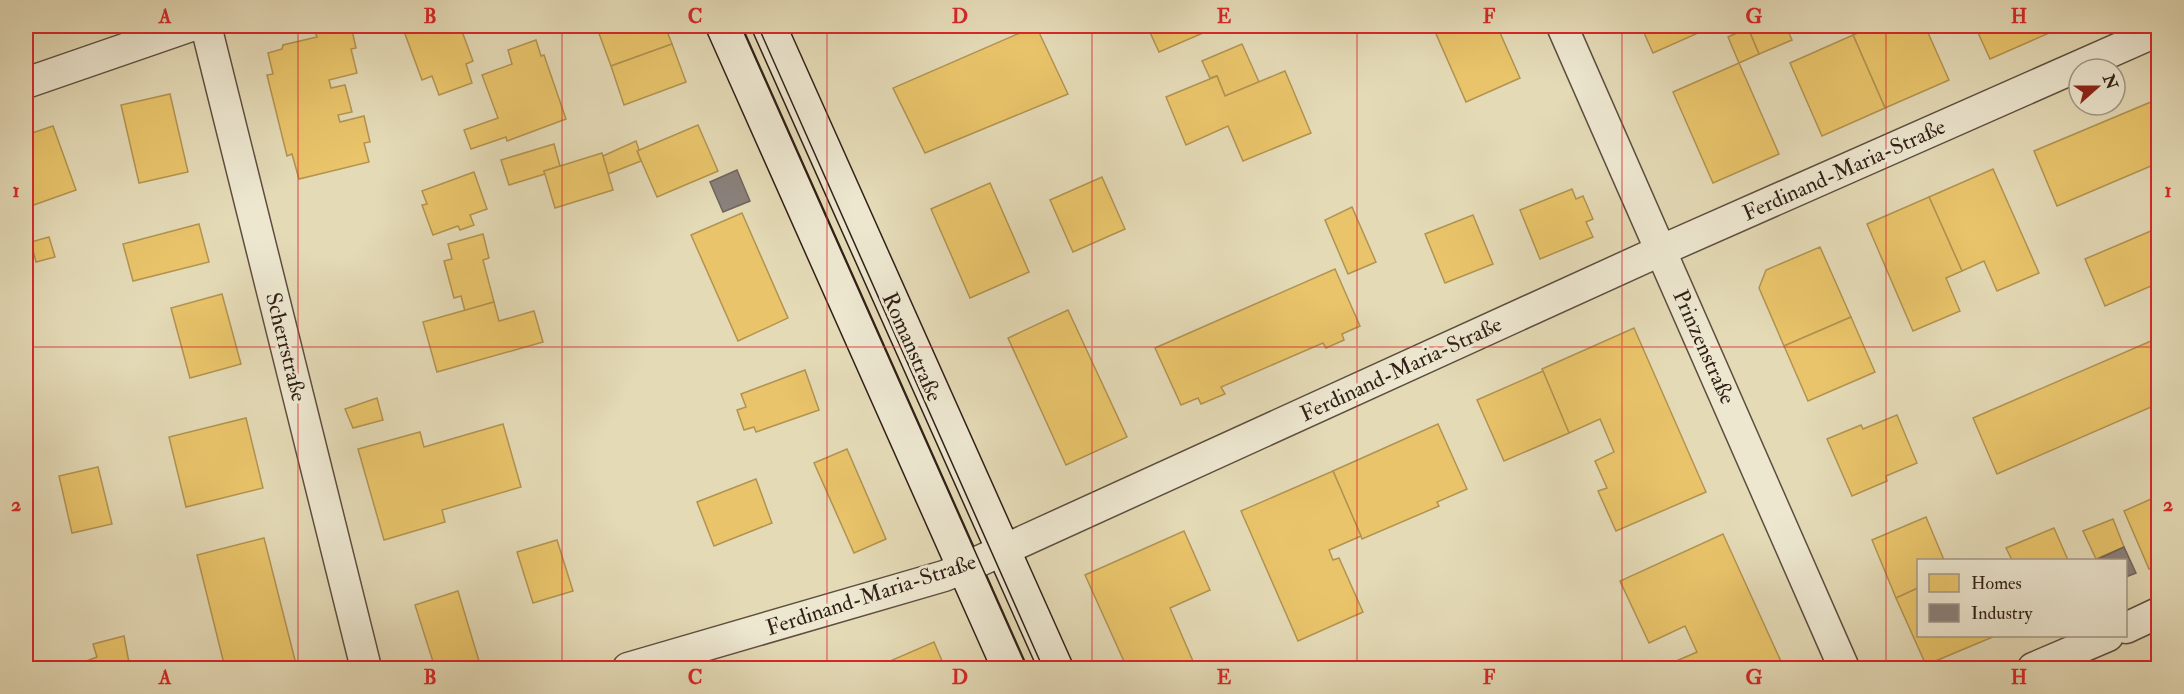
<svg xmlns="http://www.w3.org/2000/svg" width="2184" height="694" viewBox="0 0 2184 694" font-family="'IM FELL Double Pica',serif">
<rect width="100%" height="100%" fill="#e4dab6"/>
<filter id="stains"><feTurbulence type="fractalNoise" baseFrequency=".00333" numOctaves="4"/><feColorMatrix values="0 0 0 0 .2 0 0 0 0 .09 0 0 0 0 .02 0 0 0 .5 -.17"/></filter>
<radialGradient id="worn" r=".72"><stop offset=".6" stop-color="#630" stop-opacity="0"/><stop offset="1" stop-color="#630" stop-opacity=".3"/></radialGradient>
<g fill="#e9c46a" stroke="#b29351" stroke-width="1.5">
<path d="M333 26H351L356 48 351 49 357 73 329 80 331 88 345 85 352 112 338 115 340 122 364 116 370 142 364 143 369 162 299 179 292 154 287 156 267 75 273 74 268 53 282 49 283 45 317 37 315 32 334 28Z"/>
<path d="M402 26H460L473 61 466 64 472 83 439 95 432 76 422 80Z"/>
<path d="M605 26H665L672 44 611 66 597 28Z"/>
<path d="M1036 26 1068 94 925 153 893 88Z"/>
<path d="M1147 26H1219L1159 52Z"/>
<path d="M1435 26H1497L1520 78 1466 102 1433 27Z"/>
<path d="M1641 26H1703L1705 30 1653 53Z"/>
<path d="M1754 26H1786L1792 40 1759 54 1748 28Z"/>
<path d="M1875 26H1925L1949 80 1885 108 1853 35Z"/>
<path d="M1975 26H2057L2058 29 1990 59Z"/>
<path d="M1748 28 1759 54 1739 63 1728 37Z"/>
<path d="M1853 35 1885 108 1822 136 1790 63Z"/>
<path d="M536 40 541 56 544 55 566 119 507 141 506 137 471 149 464 130 498 118 482 75 512 64 508 50Z"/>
<path d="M672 44 686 82 624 105 611 66Z"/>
<path d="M1242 44 1259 82 1225 96 1217 76 1210 78 1202 61Z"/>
<path d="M1739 63 1779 154 1713 183 1673 92Z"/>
<path d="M1285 71 1311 133 1243 161 1228 126 1186 145 1166 97 1217 76 1225 96Z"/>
<path d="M170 94 188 172 139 183 121 105Z"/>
<path d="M2158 99V163L2057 206 2034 151Z"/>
<path d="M698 125 718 171 657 197 637 151Z"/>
<path d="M53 126 76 190 31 206 26 191V135Z"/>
<path d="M636 141 639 150 637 151 641 161 608 174 603 156Z"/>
<path d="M554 144 560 166 544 171 545 174 509 185 501 160Z"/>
<path d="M602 153 613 190 555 208 544 171Z"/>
<path d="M1993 169 2039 273 1997 291 1984 261 1962 271 1929 197Z"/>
<path d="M474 172 487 209 470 215 474 225 460 230 458 226 433 235 422 205 427 204 422 191Z"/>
<path d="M1102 177 1125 229 1073 252 1050 200Z"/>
<path d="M990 183 1029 272 970 298 931 209Z"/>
<path d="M1572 189 1576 199 1583 196 1593 219 1586 222 1593 237 1540 259 1520 210Z"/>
<path d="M1929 197 1962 271 1946 278 1960 311 1913 331 1867 224Z"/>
<path d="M1352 207 1376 262 1348 274 1325 220Z"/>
<path d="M742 213 788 318 738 341 691 235Z"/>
<path d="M1473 215 1493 264 1445 283 1425 234Z"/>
<path d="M199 224 209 262 133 281 123 244Z"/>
<path d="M2158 228V283L2105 306 2085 259Z"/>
<path d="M483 234 489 258 483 260 494 302 465 311 461 296 454 298 444 261 452 259 448 244Z"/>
<path d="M49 237 55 257 36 262 31 242Z"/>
<path d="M1820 247 1851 317 1784 346 1759 288 1766 270Z"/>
<path d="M1335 269 1360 326 1342 334 1344 340 1326 348 1323 343 1221 387 1225 394 1201 404 1198 398 1181 405 1155 348Z"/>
<path d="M222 294 241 364 190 378 171 308Z"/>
<path d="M494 302 499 321 534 311 543 342 437 372 423 322Z"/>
<path d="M1068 310 1127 437 1066 465 1008 338Z"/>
<path d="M1851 317 1875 372 1808 401 1784 346Z"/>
<path d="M1634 328 1706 492 1616 531 1598 491 1607 488 1595 461 1614 452 1600 419 1569 433 1542 369Z"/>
<path d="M2158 338V404L1997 474 1973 418Z"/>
<path d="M805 370 819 410 756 432 754 427 744 430 737 410 746 407 741 394Z"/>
<path d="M1543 371 1569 433 1504 461 1477 400Z"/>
<path d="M377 398 383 420 353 428 345 409Z"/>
<path d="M1897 415 1917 463 1886 476 1887 481 1852 496 1827 439 1861 425 1863 429Z"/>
<path d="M246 418 263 488 186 507 169 437Z"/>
<path d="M503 424 521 487 442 510 445 522 384 540 358 449 420 432 424 447Z"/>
<path d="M1438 424 1467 489 1437 502 1439 506 1362 539 1333 471Z"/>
<path d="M847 449 886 539 854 553 814 463Z"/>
<path d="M98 467 112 524 72 533 59 476Z"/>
<path d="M1333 471 1361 536 1329 550 1333 560 1339 558 1363 612 1298 641 1241 511Z"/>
<path d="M756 479 772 523 714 546 697 502Z"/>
<path d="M2158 496V565L2149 569 2124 511Z"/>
<path d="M1926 517 1944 560H1918V588L1896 598 1872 540Z"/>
<path d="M2113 519 2124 547 2096 559 2083 531Z"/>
<path d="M2054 528 2068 560H2012L2006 548Z"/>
<path d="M1184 531 1210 590 1170 608 1196 668H1127L1085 575Z"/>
<path d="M1723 534 1784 668H1660L1697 652 1685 626 1649 643 1620 581Z"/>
<path d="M264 538 297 668H225L197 555Z"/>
<path d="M557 540 573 591 533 603 517 552Z"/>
<path d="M1918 588V636H1995L1926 665 1896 598Z"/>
<path d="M458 591 479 661 456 668H435L415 605Z"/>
<path d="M124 636 130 668H77L76 665 97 657 93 644Z"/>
<path d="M934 642 945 668H885L883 664Z"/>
</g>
<g fill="#8a817c" stroke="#6f645e" stroke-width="1.5">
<path d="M737 170 750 201 723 212 710 182Z"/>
<path d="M2124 547 2136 573 2126 577V560H2096Z"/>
</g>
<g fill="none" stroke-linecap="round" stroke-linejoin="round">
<defs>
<g id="minor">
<path d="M206 26 366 668"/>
<path d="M1562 26 1844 668"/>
<path d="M26 83 191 26"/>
<path d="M2126 628 2158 613"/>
<path d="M628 668 944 576 964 568 1662 250 2158 31"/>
<path d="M2033 668 2108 636"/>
</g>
<g id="secondary">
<path d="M723 26 1009 668"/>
<path d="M769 26 1056 668"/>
</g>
</defs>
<use href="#minor" stroke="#5e4e3f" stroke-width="33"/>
<use href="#secondary" stroke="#312017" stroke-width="36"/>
<use href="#minor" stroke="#ede7d0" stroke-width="30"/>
<use href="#secondary" stroke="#ede7d0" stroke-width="33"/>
<g stroke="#312017" stroke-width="1.5">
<path d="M741 26 1027 668"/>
<path d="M758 26 1043 668"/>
</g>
</g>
<path fill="none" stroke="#d62828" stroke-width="1.5" stroke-opacity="0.55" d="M298 26V668M562 26V668M827 26V668M1092 26V668M1357 26V668M1622 26V668M1886 26V668M26 347H2158"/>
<g text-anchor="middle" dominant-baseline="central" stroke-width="6" stroke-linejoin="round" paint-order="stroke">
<g font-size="22" fill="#312017" stroke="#ede7d0">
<text transform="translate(1844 170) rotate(-24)">Ferdinand-Maria-Straße</text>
<text transform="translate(286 347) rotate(76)">Scherrstraße</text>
<text transform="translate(912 347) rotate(66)">Romanstraße</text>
<text transform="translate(1704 347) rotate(66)">Prinzenstraße</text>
<text transform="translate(1401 369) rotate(-25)">Ferdinand-Maria-Straße</text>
<text transform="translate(871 595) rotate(-18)">Ferdinand-Maria-Straße</text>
</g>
</g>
<rect width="2184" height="694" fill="none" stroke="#e4dab6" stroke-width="66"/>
<rect x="1917" y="559" width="210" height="78" fill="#ede7d0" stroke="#a29786" stroke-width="1.5"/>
<rect x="1929" y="574" width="30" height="18" fill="#e9c46a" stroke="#a29786" stroke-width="1.5"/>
<text x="1971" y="589" font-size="18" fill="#312017">Homes</text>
<rect x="1929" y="604" width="30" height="18" fill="#8a817c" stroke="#a29786" stroke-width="1.5"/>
<text x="1971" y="619" font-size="18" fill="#312017">Industry</text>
<g transform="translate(2097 87) rotate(69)"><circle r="28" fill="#ede7d0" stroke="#a29786" stroke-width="1.5"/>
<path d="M0-4.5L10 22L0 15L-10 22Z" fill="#8f2418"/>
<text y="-9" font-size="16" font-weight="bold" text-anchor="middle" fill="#312017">N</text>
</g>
<rect x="33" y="33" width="2118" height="628" fill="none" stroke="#d62828" stroke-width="2"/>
<g font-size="20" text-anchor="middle" font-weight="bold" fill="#d62828">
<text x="165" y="23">A</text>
<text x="430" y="23">B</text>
<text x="695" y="23">C</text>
<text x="960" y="23">D</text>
<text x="1224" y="23">E</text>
<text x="1489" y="23">F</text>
<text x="1754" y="23">G</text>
<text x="2019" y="23">H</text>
<text x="16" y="197">1</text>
<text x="2168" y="197">1</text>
<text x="16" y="511">2</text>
<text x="2168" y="511">2</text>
<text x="165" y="684">A</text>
<text x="430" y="684">B</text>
<text x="695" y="684">C</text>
<text x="960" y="684">D</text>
<text x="1224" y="684">E</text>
<text x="1489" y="684">F</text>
<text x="1754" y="684">G</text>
<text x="2019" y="684">H</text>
</g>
<rect width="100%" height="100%" filter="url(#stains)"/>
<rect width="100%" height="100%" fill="url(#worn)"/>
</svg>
